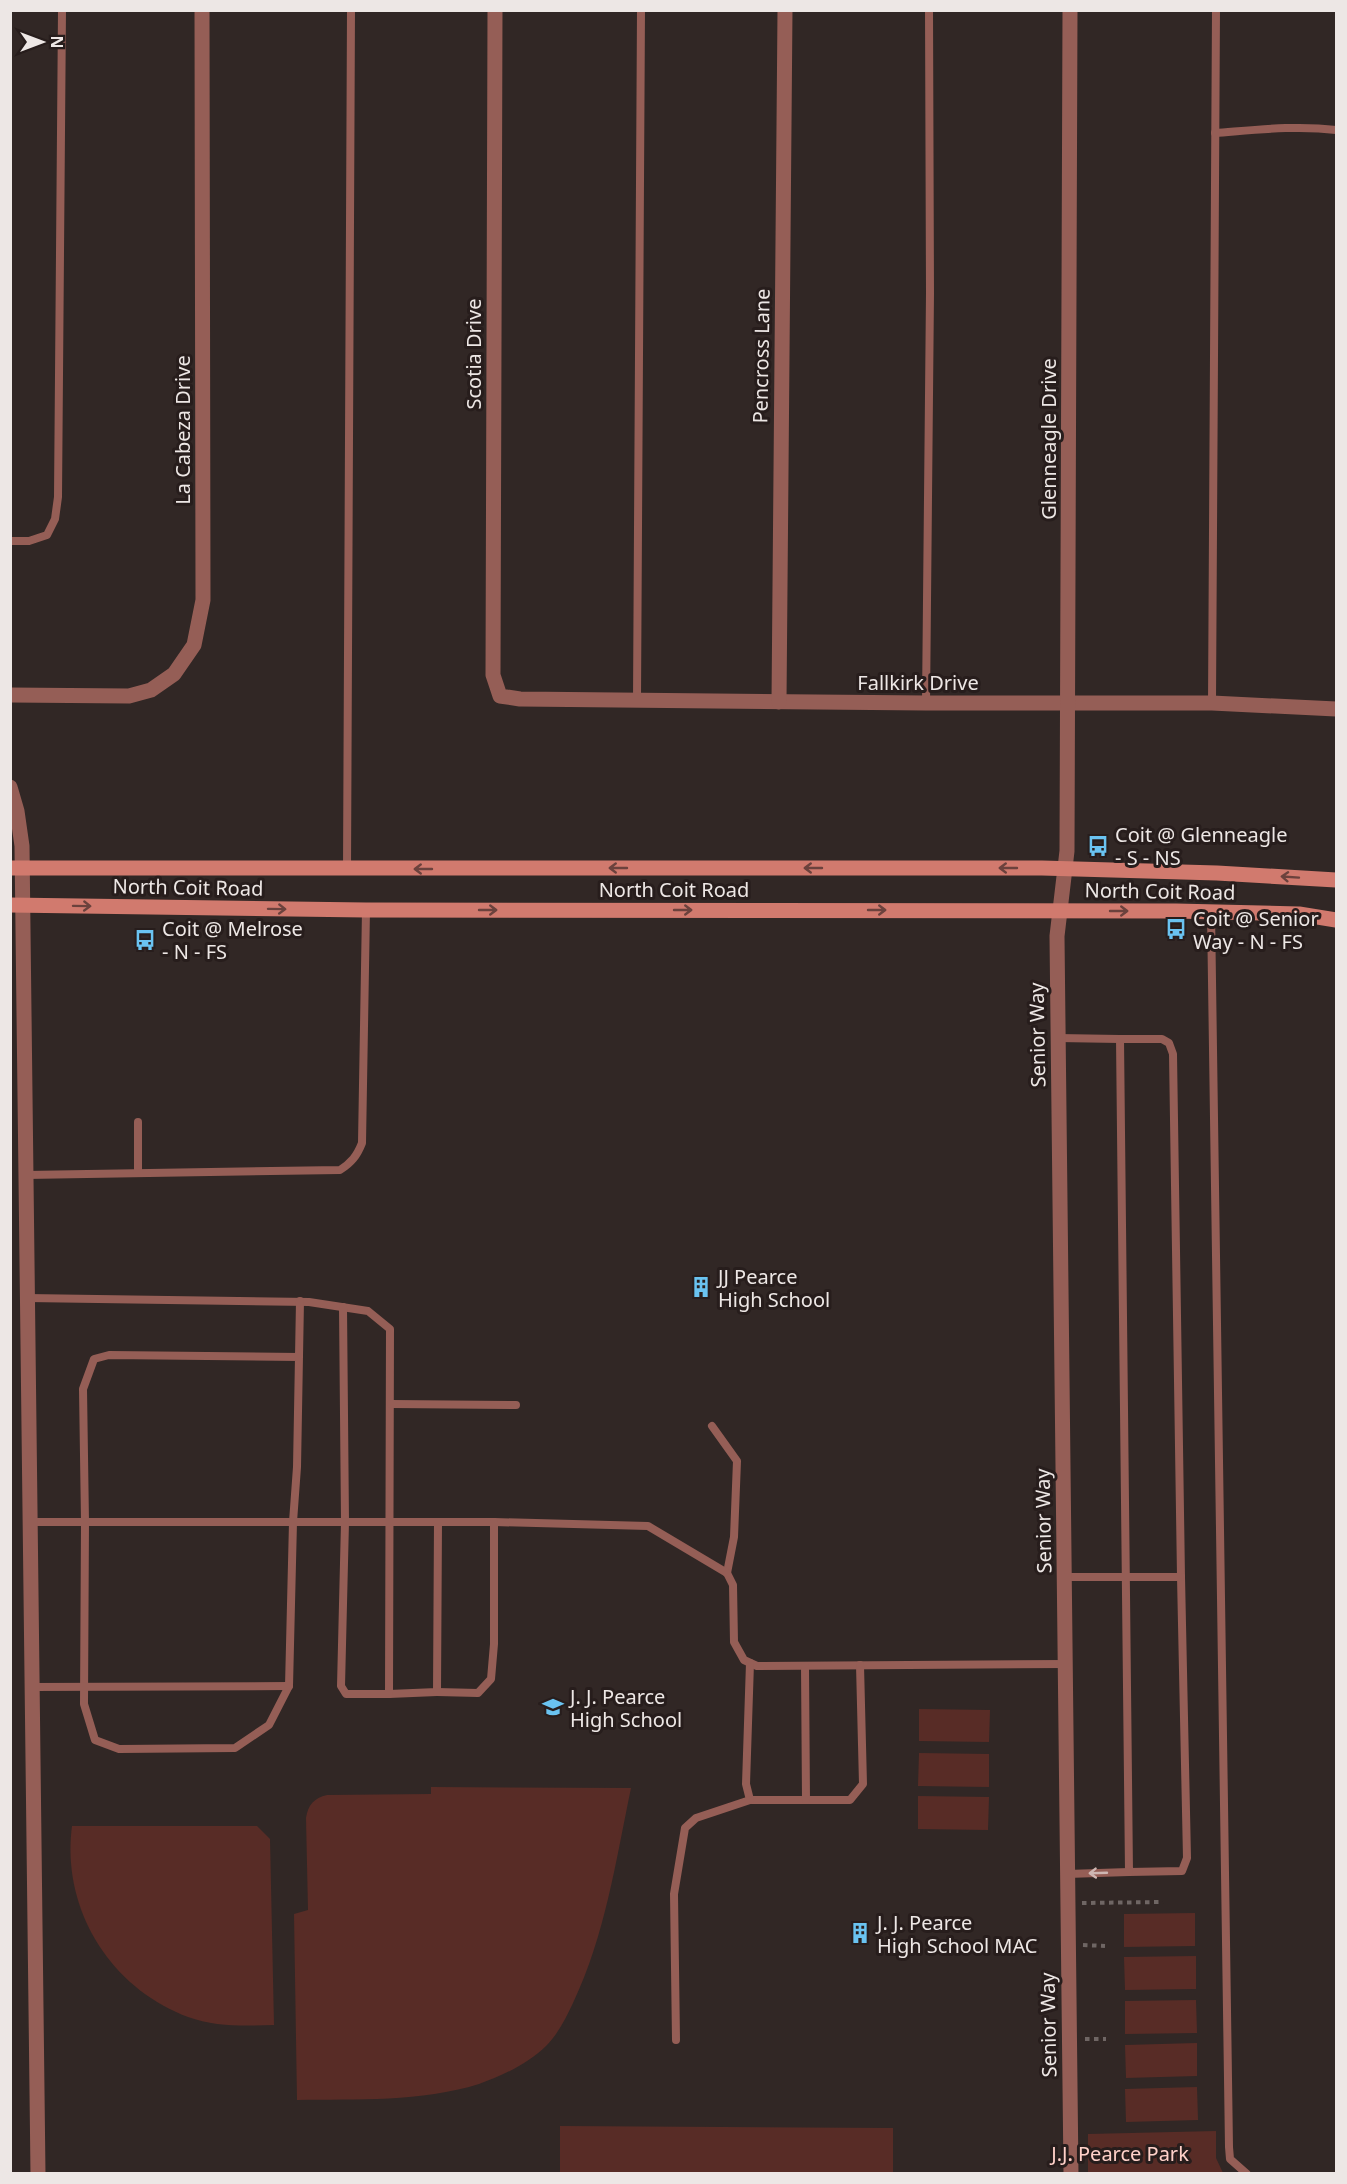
<svg xmlns="http://www.w3.org/2000/svg" width="1347" height="2184" viewBox="0 0 1347 2184" font-family="'Noto Sans',sans-serif">
<rect width="100%" height="100%" fill="#312725"/>
<g fill="#582c26">
<path d="M919 1709 990 1710 989 1742 919 1741Z"/>
<path d="M919 1753 989 1754V1787L918 1786Z"/>
<path d="M431 1787 631 1788C616 1860 605 1936 573 2003 566 2018 558 2034 546 2046 529 2063 502 2076 479 2084 421 2102 357 2099 297 2100L294 1914 308 1910 306 1818C308 1805 314 1798 327 1795L431 1794Z"/>
<path d="M918 1796 989 1797 988 1830 918 1829Z"/>
<path d="M72 1826H257L270 1839 274 2025C245 2026 215 2027 188 2017 110 1988 61 1909 72 1826Z"/>
<path d="M1195 1913V1946L1124 1947V1914Z"/>
<path d="M1196 1956V1989L1125 1990 1124 1957Z"/>
<path d="M1196 2000 1197 2033 1125 2034V2001Z"/>
<path d="M1197 2043V2076L1126 2078 1125 2045Z"/>
<path d="M1197 2087 1198 2120 1126 2122 1125 2089Z"/>
<path d="M560 2126 893 2128V2173H560Z"/>
<path d="M1216 2131V2158L1223 2173H1088V2134Z"/>
</g>
<g fill="none" stroke-linecap="round" stroke-linejoin="round">
<g stroke="#6f6664" stroke-width="4" stroke-dasharray="4.5 4.5" stroke-linecap="butt">
<path d="M1082 1903 1163 1902"/>
<path d="M1083 1945 1105 1946"/>
<path d="M1085 2039H1106"/>
</g>
<g stroke="#955e56" stroke-width="8">
<path d="M1215 133C1255 130 1297 125 1336 130"/>
<path d="M10 541H29L47 535 55 519 58 497 62 10"/>
<path d="M637 700 641 10"/>
<path d="M926 703 930 293 929 10"/>
<path d="M1212 703 1216 10"/>
<path d="M347 869 351 10"/>
<path d="M1211 912 1229 2147 1230 2159 1247 2174"/>
<path d="M1058 1038 1120 1039"/>
<path d="M1120 1039H1162L1169 1043 1173 1054 1181 1577 1187 1858 1182 1871 1129 1872Z"/>
<path d="M138 1122V1173"/>
<path d="M26 1175 340 1170C351 1163 357 1156 362 1143L366 910"/>
<path d="M27 1298 309 1302 368 1311 390 1329 389 1694 437 1692 438 1522"/>
<path d="M343 1307 345 1522 341 1686 346 1694H389"/>
<path d="M299 1357 109 1355 94 1359 83 1389 85 1522 84 1704 95 1740 119 1749 235 1748 269 1725 289 1686 293 1522 297 1467 300 1301"/>
<path d="M391 1404 516 1405"/>
<path d="M712 1426 737 1461 734 1537 727 1573"/>
<path d="M30 1522H494L648 1526 727 1573 733 1585 734 1642 744 1660 757 1666 1066 1664"/>
<path d="M1065 1577H1181"/>
<path d="M750 1663 746 1784 750 1800H850L863 1784 860 1665"/>
<path d="M805 1666 806 1800"/>
<path d="M32 1687 289 1686"/>
<path d="M437 1692 478 1693 491 1679 494 1644V1522"/>
<path d="M1067 1874 1129 1872"/>
<path d="M676 2040 674 1894 685 1828 696 1818 750 1800"/>
</g>
<g stroke="#955e56" stroke-width="15">
<path d="M495 10 493 675 500 696 520 699 926 703H1212L1336 709"/>
<path d="M1070 10 1067 851 1057 936 1071 2174"/>
<path d="M10 695 129 696 151 690 174 674 194 645 203 600 202 10"/>
<path d="M779 702 785 10"/>
</g>
<path stroke="#955e56" stroke-width="15" d="M10 787 17 811 22 846 38 2174"/>
<g stroke="#d17a6e" stroke-width="15">
<path d="M10 868H1042L1217 873 1336 880"/>
<path d="M10 905 366 910 1176 911 1299 914 1336 920"/>
</g>
</g>
<defs><path id="oneway-shaft" d="M-6 0H5M1.5-3L5.5 0L1.5 3" fill="none" stroke-width="1.6" stroke-linecap="round" stroke-linejoin="round" transform="scale(1.5)"/></defs>
<g stroke="#6b423d">
<use href="#oneway-shaft" transform="translate(618 868) rotate(180)"/>
<use href="#oneway-shaft" transform="translate(813 868) rotate(180)"/>
<use href="#oneway-shaft" transform="translate(1008 868) rotate(180)"/>
<use href="#oneway-shaft" transform="translate(423 869) rotate(180)"/>
<use href="#oneway-shaft" transform="translate(1290 877) rotate(-176)"/>
<use href="#oneway-shaft" transform="translate(82 906) rotate(1)"/>
<use href="#oneway-shaft" transform="translate(277 909) rotate(1)"/>
<use href="#oneway-shaft" transform="translate(488 910)"/>
<use href="#oneway-shaft" transform="translate(683 910)"/>
<use href="#oneway-shaft" transform="translate(877 910)"/>
<use href="#oneway-shaft" transform="translate(1119 911)"/>
</g>
<use stroke="#ceb7b3" href="#oneway-shaft" transform="translate(1098 1873) rotate(178)"/>
<defs>
<symbol id="bus-bare" viewBox="-9 -9 18 18"><path d="M-5-6H5V4H4V6H2V4H-2V6H-4V4H-5ZM-3.5-4V0h7V-4ZM-3.5 1.2v1.5H-2V1.2ZM2 1.2v1.5H3.5V1.2Z" fill="#6ac3f1" stroke="#271d1c" stroke-width="2.5" paint-order="stroke"/></symbol>
<symbol id="building-bare" viewBox="-9 -9 18 18"><path d="M-4-6H4V6H1V3H-1V6H-4ZM-2.5-4.3h1.7v1.8h-1.7ZM.8-4.3h1.7v1.8H.8ZM-2.5-1h1.7V.8h-1.7ZM.8-1h1.7V.8H.8Z" fill="#6ac3f1" stroke="#271d1c" stroke-width="2.5" paint-order="stroke"/></symbol>
<symbol id="school-bare" viewBox="-9 -9 18 18"><path d="M0-5L7-2L0 1L-7-2ZM-4 1L0 2.5L4 1V4Q0 6-4 4Z" fill="#6ac3f1" stroke="#271d1c" stroke-width="2.5" paint-order="stroke"/></symbol>
</defs>
<g fill-rule="evenodd">
<use href="#bus-bare" x="1083" y="831" width="30" height="30"/>
<use href="#bus-bare" x="1161" y="914" width="30" height="30"/>
<use href="#bus-bare" x="130" y="925" width="30" height="30"/>
<use href="#building-bare" x="686" y="1272" width="30" height="30"/>
<use href="#school-bare" x="538" y="1692" width="30" height="30"/>
<use href="#building-bare" x="845" y="1918" width="30" height="30"/>
</g>
<g text-anchor="middle" dominant-baseline="central" stroke-width="6" stroke-linejoin="round" paint-order="stroke">
<g font-size="20" fill="#ede7e5" stroke="#271d1c">
<text transform="translate(473 354) rotate(-90)">Scotia Drive</text>
<text transform="translate(761 356) rotate(-89)">Pencross Lane</text>
<text transform="translate(182 430) rotate(-90)">La Cabeza Drive</text>
<text transform="translate(1048 439) rotate(-90)">Glenneagle Drive</text>
<text x="918" y="682">Fallkirk Drive</text>
<text transform="translate(188 887) rotate(1)">North Coit Road</text>
<text x="674" y="889">North Coit Road</text>
<text transform="translate(1160 891) rotate(1)">North Coit Road</text>
<text transform="translate(1037 1035) rotate(-91)">Senior Way</text>
<text transform="translate(1043 1521) rotate(-91)">Senior Way</text>
<text transform="translate(1048 2025) rotate(-91)">Senior Way</text>
</g>
<g font-size="20" fill="#ede7e5" stroke="#271d1c" text-anchor="start">
<text x="1115" y="834">Coit @ Glenneagle<tspan x="1115" dy="23">- S - NS</tspan></text>
<text x="1193" y="918">Coit @ Senior<tspan x="1193" dy="23">Way - N - FS</tspan></text>
<text x="162" y="928">Coit @ Melrose<tspan x="162" dy="23">- N - FS</tspan></text>
<text x="718" y="1276">JJ Pearce<tspan x="718" dy="23">High School</tspan></text>
<text x="570" y="1696">J. J. Pearce<tspan x="570" dy="23">High School</tspan></text>
<text x="877" y="1922">J. J. Pearce<tspan x="877" dy="23">High School MAC</tspan></text>
</g>
<g font-size="20" fill="#ffd1c9" stroke="#271d1c">
<text x="1120" y="2153">J.J. Pearce Park</text>
</g>
</g>
<rect width="1347" height="2184" fill="none" stroke="#ede7e5" stroke-width="24"/>
<g transform="translate(42 42) rotate(90)" stroke="#271d1c" stroke-width="4.5" paint-order="stroke">
<path d="M0-4.5L10 22L0 15L-10 22Z" fill="#ede7e5"/>
<text y="-9" font-size="16" font-weight="bold" text-anchor="middle" fill="#ede7e5">N</text>
</g>
</svg>
